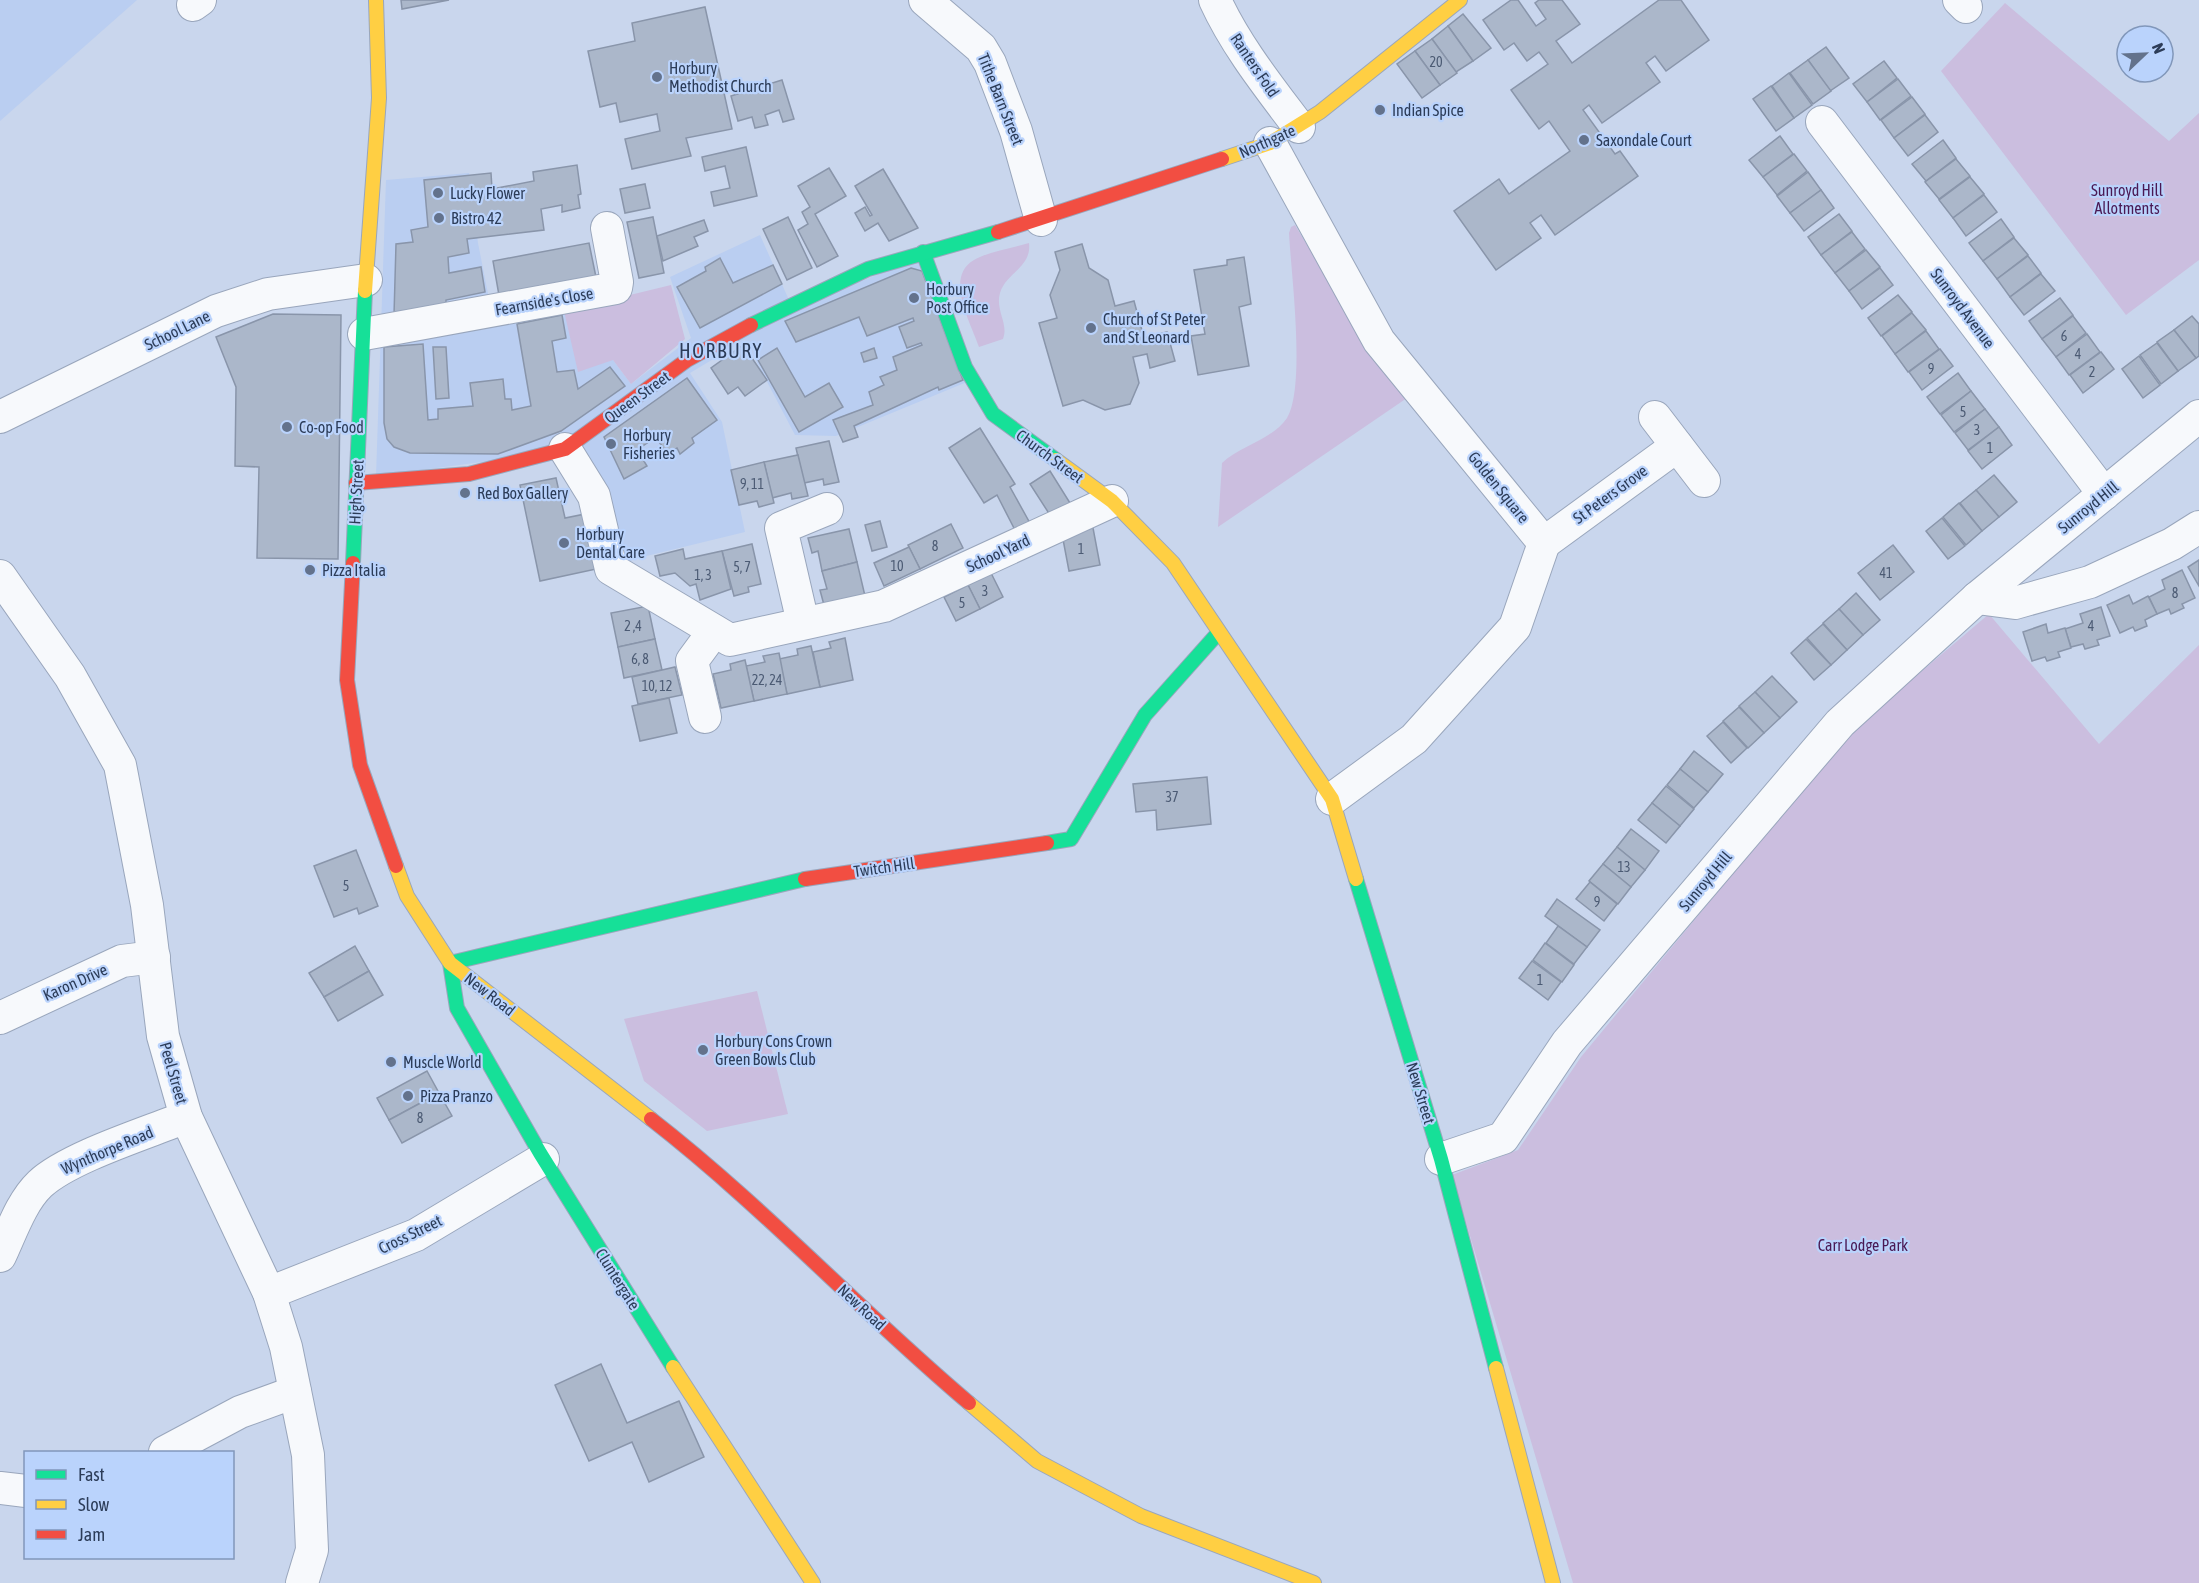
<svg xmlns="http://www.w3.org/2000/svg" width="2199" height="1583" viewBox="0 0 2199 1583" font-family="'Asap Condensed',sans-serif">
<rect width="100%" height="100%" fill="#c9d6ed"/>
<g fill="#bacef1">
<path d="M0 0H137L0 121Z"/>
<path d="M469 173 478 243 494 324 564 311 613 360 631 384 691 338 670 277 760 235 793 309 918 258 967 382 836 436 795 435 745 340 690 373 722 422 745 532 634 559 622 566 573 450 376 476 386 180Z"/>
</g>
<g fill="#cbbedf">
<path d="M2005 3 2169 141 2199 113V260L2126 315 1941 71Z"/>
<path d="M1295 225 1367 345 1407 398 1218 527 1222 463C1240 446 1273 439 1287 418 1306 386 1291 273 1289 233L1291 227Z"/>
<path d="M1029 243C1032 267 1006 273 1000 293 995 310 1009 324 1003 339L979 347C971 323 944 277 974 260 990 251 1012 248 1029 243Z"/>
<path d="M671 285 685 339 631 384 613 360 578 372 564 311Z"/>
<path d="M1989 614 2099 744 2199 645V1583H1573L1452 1175 1518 1150 1581 1057 1849 733Z"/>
<path d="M757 991 788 1114 707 1131 644 1081 624 1019Z"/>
</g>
<g fill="#abb7ca" stroke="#8995aa" stroke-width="1.5">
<path d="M401 0H449L402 9Z"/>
<path d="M1511 0H1518L1536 26 1546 19 1535 3 1539 0H1562L1580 24 1556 41 1572 63 1659 0H1681L1709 40 1666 71 1655 56 1646 63 1660 82 1602 123 1589 105 1583 110 1615 154 1620 151 1638 176 1555 235 1541 215 1530 223 1541 238 1496 270 1454 211 1499 179 1509 194 1570 151 1549 121 1539 129 1511 90 1548 64 1539 52 1527 61 1514 43 1504 50 1483 20Z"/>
<path d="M705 7 732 129 686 138 691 156 632 169 625 139 660 131 657 114 620 122 616 103 600 107 588 51 635 41 632 23Z"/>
<path d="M1463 14 1491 48 1473 61 1448 26Z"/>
<path d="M1448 26 1473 61 1456 72 1432 39Z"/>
<path d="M1432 39 1457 73 1440 85 1415 51Z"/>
<path d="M1826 47 1849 78 1830 91 1808 60Z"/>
<path d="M1415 51 1440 85 1422 98 1397 64Z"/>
<path d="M1808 60 1831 91 1813 104 1790 73Z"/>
<path d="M1884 61 1897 78 1867 102 1853 84Z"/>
<path d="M1789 73 1812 105 1794 118 1772 86Z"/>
<path d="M1898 79 1911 96 1880 120 1867 102Z"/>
<path d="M782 80 794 119 783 122 779 110 765 115 768 125 755 128 752 117 738 121 731 96Z"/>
<path d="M1771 86 1794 118 1776 131 1753 99Z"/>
<path d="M1912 97 1925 114 1894 138 1881 120Z"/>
<path d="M1925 115 1938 132 1908 156 1894 138Z"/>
<path d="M1780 136 1793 154 1763 177 1749 160Z"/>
<path d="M1943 140 1956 158 1926 181 1912 164Z"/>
<path d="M746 147 757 196 714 206 711 192 730 188 725 166 705 171 702 157Z"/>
<path d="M1794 154 1807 171 1777 195 1763 177Z"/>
<path d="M1956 159 1970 176 1939 199 1925 182Z"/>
<path d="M577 165 581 194 578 195 580 208 562 212V205L541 209 544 230 467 239 469 253 448 257 449 273 481 267 485 292 446 300V306L394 315 396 244 413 242 411 230 428 227 424 180 491 173 492 189 534 181 533 172Z"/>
<path d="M829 168 846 196 815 214 838 256 817 267 798 230 808 224 802 212 810 207 798 186Z"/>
<path d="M883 169 918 228 889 241 878 223 865 231 855 213 865 207 870 216 872 215 855 186Z"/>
<path d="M1808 172 1821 190 1790 213 1777 196Z"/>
<path d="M1970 177 1984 194 1953 218 1939 200Z"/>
<path d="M645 184 650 208 625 213 620 189Z"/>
<path d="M1821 190 1834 208 1804 231 1790 213Z"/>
<path d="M1984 195 1997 212 1966 236 1953 218Z"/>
<path d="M1839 214 1852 231 1821 255 1808 237Z"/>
<path d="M653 217 664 273 639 278 627 222Z"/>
<path d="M788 217 812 268 787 280 763 229Z"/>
<path d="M2001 219 2014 237 1983 261 1969 243Z"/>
<path d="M704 220 708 231 694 237 698 246 663 261 657 236Z"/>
<path d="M1852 232 1865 249 1835 273 1821 255Z"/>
<path d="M2014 238 2028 255 1997 279 1983 261Z"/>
<path d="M589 243 597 282 500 301 493 261Z"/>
<path d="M1082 244 1089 268 1108 280 1115 306 1134 301 1144 338 1167 332 1175 361 1150 368 1147 354 1133 357 1139 383 1130 404 1105 410 1083 400 1063 406 1039 323 1057 318 1050 295 1060 270 1055 252Z"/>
<path d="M1866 250 1880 267 1849 291 1835 273Z"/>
<path d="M2028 256 2041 273 2010 297 1997 279Z"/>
<path d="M1244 257 1251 304 1239 307 1249 366 1198 375 1191 336 1205 334 1194 270 1227 265V260Z"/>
<path d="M720 258 733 283 773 265 782 284 700 328 677 287 706 271 705 267Z"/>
<path d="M911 268 922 271 963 380 939 390 938 387 854 426 858 437 843 442 833 420 873 405 869 392 884 385 880 377 897 370 893 357 922 345 921 343 907 348 899 327 914 321 913 318 867 336 859 317 796 342 785 321Z"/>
<path d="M1880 268 1893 285 1862 309 1849 291Z"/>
<path d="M2041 274 2055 291 2024 315 2010 297Z"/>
<path d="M1898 295 1912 312 1881 336 1868 318Z"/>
<path d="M2060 298 2073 315 2042 339 2029 321Z"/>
<path d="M1912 313 1926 330 1895 354 1882 336Z"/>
<path d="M273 314 341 315 338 559 257 558 259 467 235 466 236 387 216 337Z"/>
<path d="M562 315 566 338 552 341 557 372 574 370 578 389 610 367 625 386 561 431 498 454 410 453 394 447 387 439 384 423V347L423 344 428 420 438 419V409L473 406 470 383 503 379 505 399H511L512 410 531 406 517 324Z"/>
<path d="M2073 316 2086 333 2056 357 2042 339Z"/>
<path d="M2192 316 2199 324V356L2196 358 2174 330Z"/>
<path d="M2174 330 2196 358 2178 371 2157 342Z"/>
<path d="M1926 331 1939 349 1908 372 1895 354Z"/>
<path d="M2087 334 2100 352 2069 375 2056 357Z"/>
<path d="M2157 343 2178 371 2161 384 2140 355Z"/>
<path d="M743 345 767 380 745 396 738 387 728 394 711 368Z"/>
<path d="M433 347H446L449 398 436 399Z"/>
<path d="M777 348 805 397 829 383 843 407 799 432 758 360Z"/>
<path d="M874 348 877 358 864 362 861 353Z"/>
<path d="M1940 349 1953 366 1922 390 1909 372Z"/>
<path d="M2101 352 2114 369 2083 393 2070 375Z"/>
<path d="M2139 356 2160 385 2143 398 2122 369Z"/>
<path d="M1958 373 1971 391 1940 414 1927 397Z"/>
<path d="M687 378 717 420 692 438 694 443 680 454 677 448 667 454 656 437 637 450 647 466 624 479 604 437Z"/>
<path d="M1971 391 1985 409 1954 432 1941 415Z"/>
<path d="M1985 409 1999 427 1968 450 1955 433Z"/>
<path d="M1999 427 2012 445 1982 469 1968 451Z"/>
<path d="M980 428 1015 484 1010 487 1031 525 1017 534 997 495 984 503 949 448Z"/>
<path d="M829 441 839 482 824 485 823 479 804 483 796 448Z"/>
<path d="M798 455 808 496 792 499 791 493 772 498 764 462Z"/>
<path d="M764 462 774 503 759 507 757 501 739 505 731 470Z"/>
<path d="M1050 471 1070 503 1050 515 1030 484Z"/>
<path d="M1994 475 2017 502 1999 517 1976 490Z"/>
<path d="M556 478 565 518 590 513 601 568 540 581 520 485Z"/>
<path d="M1976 490 1999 517 1982 531 1960 503Z"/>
<path d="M1959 503 1982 531 1966 545 1943 517Z"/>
<path d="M1942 518 1965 546 1948 559 1926 531Z"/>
<path d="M880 521 887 547 872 551 865 525Z"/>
<path d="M951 524 963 548 920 569 908 545Z"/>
<path d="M1093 528 1100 565 1069 571 1062 534Z"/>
<path d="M849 529 857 562 822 571 818 551 812 553 808 538Z"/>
<path d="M752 544 761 584 748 587 749 592 734 596 722 551Z"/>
<path d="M1893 545 1914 572 1880 600 1858 573Z"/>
<path d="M909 547 920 569 884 586 874 563Z"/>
<path d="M683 549 685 559 722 551 731 589 700 600 696 584 690 586 675 573 660 576 655 556Z"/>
<path d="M2199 560V586L2188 567Z"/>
<path d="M857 562 865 596 824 605 820 590 827 589 822 571Z"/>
<path d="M2182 570 2195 598 2182 604 2184 608 2171 614 2169 609 2157 614 2149 597 2165 589 2162 580Z"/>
<path d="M991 573 1003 597 980 609 968 585Z"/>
<path d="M968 585 980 609 956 621 944 597Z"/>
<path d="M1856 593 1880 620 1863 635 1839 609Z"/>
<path d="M2129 595 2133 604 2148 596 2157 614 2145 620 2147 626 2135 631 2133 627 2120 633 2107 605Z"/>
<path d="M648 606 655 639 618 647 611 613Z"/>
<path d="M2101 607 2110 636 2097 640 2099 645 2085 649 2083 644 2071 647 2065 629 2083 623 2080 614Z"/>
<path d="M1839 609 1863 635 1847 650 1823 623Z"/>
<path d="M1823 624 1847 650 1831 665 1807 638Z"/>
<path d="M2046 624 2048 633 2065 628 2071 648 2058 652 2060 657 2047 661 2045 657 2032 661 2023 632Z"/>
<path d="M845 638 853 680 820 687 813 652 831 648 829 642Z"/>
<path d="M655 639 662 670 624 678 618 647Z"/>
<path d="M1806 639 1831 665 1814 680 1791 653Z"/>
<path d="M811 646 820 687 787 694 779 659 798 655 797 649Z"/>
<path d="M779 653 787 694 754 701 746 666 765 662 763 656Z"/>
<path d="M745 660 754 701 721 708 713 674 731 670 730 664Z"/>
<path d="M675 667 682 695 638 704 632 677Z"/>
<path d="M1772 676 1797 702 1780 718 1755 692Z"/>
<path d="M1755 692 1780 718 1764 733 1739 706Z"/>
<path d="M669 698 677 733 640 741 632 706Z"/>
<path d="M1739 707 1764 733 1748 748 1723 721Z"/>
<path d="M1723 722 1747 748 1731 763 1707 736Z"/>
<path d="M1694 751 1723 774 1708 792 1680 769Z"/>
<path d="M1680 769 1708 792 1694 808 1667 785Z"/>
<path d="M1207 777 1211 824 1157 830 1156 810 1136 812 1133 784Z"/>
<path d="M1666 786 1694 809 1680 826 1652 803Z"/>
<path d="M1652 803 1680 826 1666 843 1638 820Z"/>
<path d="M1631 829 1659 851 1645 870 1617 847Z"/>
<path d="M1617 847 1645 870 1631 887 1603 864Z"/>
<path d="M356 850 378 906 359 914 357 908 334 917 314 866Z"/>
<path d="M1603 864 1631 887 1618 904 1589 881Z"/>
<path d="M1590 882 1617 904 1604 921 1576 899Z"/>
<path d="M1557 899 1600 930 1587 947 1545 916Z"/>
<path d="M1558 926 1587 947 1574 964 1546 943Z"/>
<path d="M1545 943 1574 965 1562 982 1533 960Z"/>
<path d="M355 946 369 971 324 997 309 973Z"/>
<path d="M1532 961 1561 982 1548 1000 1519 978Z"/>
<path d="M369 971 383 995 338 1021 324 997Z"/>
<path d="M427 1071 439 1093 389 1120 377 1098Z"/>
<path d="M439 1093 452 1116 402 1143 389 1120Z"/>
<path d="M601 1364 627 1423 679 1401 704 1457 649 1482 632 1442 589 1461 555 1385Z"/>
</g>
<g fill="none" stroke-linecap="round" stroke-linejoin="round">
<defs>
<g id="street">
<path d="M925 0 981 48 990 63 1016 131 1041 220"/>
<path d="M1215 0C1236 46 1269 87 1299 127"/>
<path d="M1959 0 1966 7"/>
<path d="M193 5 200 0"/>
<path d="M1822 122 2104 494"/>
<path d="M1270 143 1379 341 1544 543 1515 627 1414 739 1332 799"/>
<path d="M364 334 616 288 617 282 607 228"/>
<path d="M0 417 216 311 268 294 366 280"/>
<path d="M1655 417 1704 481"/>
<path d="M565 449 594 496 611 569 730 640 884 606 1112 501"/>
<path d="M1544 543 1677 446"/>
<path d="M0 576 70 676 120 765 147 905 163 1036 186 1117 269 1293 286 1347 308 1455 312 1550 302 1583"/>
<path d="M1977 598 2015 603 2090 582 2172 544 2199 527"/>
<path d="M803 623 781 528 827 509"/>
<path d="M705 717 692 661 714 631"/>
<path d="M0 1018 122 961 154 957"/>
<path d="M1441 1159 1503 1138 1567 1043 1840 723 1977 598 2199 416"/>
<path d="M0 1256C11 1233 21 1202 40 1184 69 1157 147 1133 186 1117"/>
<path d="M269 1293 416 1235 543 1159"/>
<path d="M165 1452 240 1412 295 1392"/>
<path d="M0 1488 26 1491"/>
</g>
<g id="fast">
<path d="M923 252 965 367 993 414 1056 460"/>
<path d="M751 325 868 269 998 232"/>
<path d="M353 563 365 291"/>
<path d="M1047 843 1071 839 1145 715 1219 632"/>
<path d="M1356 879 1441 1159 1496 1368"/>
<path d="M450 963 805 879"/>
<path d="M450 963 457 1008 540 1153 673 1367"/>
</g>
<g id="slow">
<path d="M1222 159 1270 143 1320 112 1460 0"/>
<path d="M365 291 379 98 376 0"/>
<path d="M1056 460 1112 501 1173 563 1332 799 1356 879"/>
<path d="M396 866 407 896 450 963 651 1119"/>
<path d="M673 1367 813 1583"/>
<path d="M1496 1368 1553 1583"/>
<path d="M969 1403 1037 1461 1141 1516 1314 1583"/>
</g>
<g id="jam">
<path d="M998 232 1222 159"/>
<path d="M356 483 469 474 565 449 687 360 751 325"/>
<path d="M353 563 347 680 360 765 396 866"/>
<path d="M805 879 1047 843"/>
<path d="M651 1119C763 1206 860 1311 969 1403"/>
</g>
</defs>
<use href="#street" stroke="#99a6bc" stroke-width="34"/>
<use href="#fast" stroke="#99a6bc" stroke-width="16"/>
<use href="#slow" stroke="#99a6bc" stroke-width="16"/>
<use href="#jam" stroke="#99a6bc" stroke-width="16"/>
<use href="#street" stroke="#f7f9fc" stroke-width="32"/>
<use href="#fast" stroke="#16e098" stroke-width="14"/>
<use href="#slow" stroke="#ffcf43" stroke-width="14"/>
<use href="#jam" stroke="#f24e42" stroke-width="14"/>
</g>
<g fill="#63728c" stroke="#bad3fc" stroke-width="2">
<circle cx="657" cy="77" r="6"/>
<circle cx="1380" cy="110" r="6"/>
<circle cx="1584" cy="140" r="6"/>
<circle cx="438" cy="193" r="6"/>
<circle cx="439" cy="218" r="6"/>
<circle cx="914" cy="298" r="6"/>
<circle cx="1091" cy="328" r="6"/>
<circle cx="287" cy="427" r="6"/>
<circle cx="611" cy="444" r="6"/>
<circle cx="465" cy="493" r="6"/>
<circle cx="564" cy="543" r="6"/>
<circle cx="310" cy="570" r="6"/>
<circle cx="703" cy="1050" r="6"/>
<circle cx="391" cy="1062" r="6"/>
<circle cx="408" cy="1096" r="6"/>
</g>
<g text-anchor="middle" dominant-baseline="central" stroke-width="4.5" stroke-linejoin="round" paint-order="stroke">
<g font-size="14" fill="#4c5b74">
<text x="1436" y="62">20</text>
<text x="2064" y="336">6</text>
<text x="2078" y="354">4</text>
<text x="1931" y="369">9</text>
<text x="2092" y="372">2</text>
<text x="1963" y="412">5</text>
<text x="1977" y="430">3</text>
<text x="1990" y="448">1</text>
<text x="752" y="484">9, 11</text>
<text x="935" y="546">8</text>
<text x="1081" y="549">1</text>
<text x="897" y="566">10</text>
<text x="742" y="567">5, 7</text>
<text x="1886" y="573">41</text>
<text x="703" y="575">1, 3</text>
<text x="985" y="591">3</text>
<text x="2175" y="593">8</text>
<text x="962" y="603">5</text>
<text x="633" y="626">2 ,4</text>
<text x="2091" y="626">4</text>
<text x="640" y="659">6, 8</text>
<text x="767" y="680">22, 24</text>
<text x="657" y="686">10, 12</text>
<text x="1172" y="797">37</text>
<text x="1624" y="867">13</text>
<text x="346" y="886">5</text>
<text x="1597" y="902">9</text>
<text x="1540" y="980">1</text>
<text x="420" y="1118">8</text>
</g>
<g font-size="16" fill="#2c3c58" stroke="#bad3fc">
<text transform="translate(1255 65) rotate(56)">Ranters Fold</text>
<text transform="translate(1001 99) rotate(68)">Tithe Barn Street</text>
<text transform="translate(1267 141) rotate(-24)">Northgate</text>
<text transform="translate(544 301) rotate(-10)">Fearnside's Close</text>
<text transform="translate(1963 308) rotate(53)">Sunroyd Avenue</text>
<text transform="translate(177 330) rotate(-26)">School Lane</text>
<text transform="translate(637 397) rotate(-36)">Queen Street</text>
<text transform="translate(1050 456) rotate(36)">Church Street</text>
<text transform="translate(1499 487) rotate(51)">Golden Square</text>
<text transform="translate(356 492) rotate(-87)">High Street</text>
<text transform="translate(1610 494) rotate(-36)">St Peters Grove</text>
<text transform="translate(2088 507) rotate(-39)">Sunroyd Hill</text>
<text transform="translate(998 553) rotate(-25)">School Yard</text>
<text transform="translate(884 867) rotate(-8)">Twitch Hill</text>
<text transform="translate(1705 881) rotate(-50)">Sunroyd Hill</text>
<text transform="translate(75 982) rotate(-24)">Karon Drive</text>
<text transform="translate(490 994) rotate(38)">New Road</text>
<text transform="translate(174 1073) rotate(74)">Peel Street</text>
<text transform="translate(1421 1093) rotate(73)">New Street</text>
<text transform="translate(107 1150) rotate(-23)">Wynthorpe Road</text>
<text transform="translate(410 1234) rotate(-26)">Cross Street</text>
<text transform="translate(618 1279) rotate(58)">Cluntergate</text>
<text transform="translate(862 1307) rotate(43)">New Road</text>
</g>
<g font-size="16" fill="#2c3c58" stroke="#bad3fc" text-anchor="start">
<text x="669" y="68">Horbury<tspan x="669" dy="18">Methodist Church</tspan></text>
<text x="1392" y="110">Indian Spice</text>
<text x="1596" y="140">Saxondale Court</text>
<text x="450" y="193">Lucky Flower</text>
<text x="451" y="218">Bistro 42</text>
<text x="926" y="289">Horbury<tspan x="926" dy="18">Post Office</tspan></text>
<text x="1103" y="319">Church of St Peter<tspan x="1103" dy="18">and St Leonard</tspan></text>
<text x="299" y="427">Co-op Food</text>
<text x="623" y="435">Horbury<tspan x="623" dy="18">Fisheries</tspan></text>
<text x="477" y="493">Red Box Gallery</text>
<text x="576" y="534">Horbury<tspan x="576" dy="18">Dental Care</tspan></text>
<text x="322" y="570">Pizza Italia</text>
<text x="715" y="1041">Horbury Cons Crown<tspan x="715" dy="18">Green Bowls Club</tspan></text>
<text x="403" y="1062">Muscle World</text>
<text x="420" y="1096">Pizza Pranzo</text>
</g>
<g font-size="16" fill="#4a1954" stroke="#bad3fc">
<text x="2127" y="190">Sunroyd Hill<tspan x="2127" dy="18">Allotments</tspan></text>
<text x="1863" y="1245">Carr Lodge Park</text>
</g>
<g font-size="20" letter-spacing="1.5" fill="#2c3c58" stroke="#bad3fc">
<text x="721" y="350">HORBURY</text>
</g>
</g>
<rect x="24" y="1451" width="210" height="108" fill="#bad3fc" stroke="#8197ba" stroke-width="1.5"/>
<rect x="36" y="1470" width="30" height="9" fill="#16e098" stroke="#8197ba" stroke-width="1.5"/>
<text x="78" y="1481" font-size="18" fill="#2c3c58">Fast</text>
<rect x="36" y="1500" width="30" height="9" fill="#ffcf43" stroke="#8197ba" stroke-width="1.5"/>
<text x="78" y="1511" font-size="18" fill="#2c3c58">Slow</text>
<rect x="36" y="1530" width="30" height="9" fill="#f24e42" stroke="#8197ba" stroke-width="1.5"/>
<text x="78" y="1541" font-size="18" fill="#2c3c58">Jam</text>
<g transform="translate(2145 54) rotate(67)"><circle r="28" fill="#bad3fc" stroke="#8197ba" stroke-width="1.5"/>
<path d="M0-4.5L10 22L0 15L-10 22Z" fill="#63728c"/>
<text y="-9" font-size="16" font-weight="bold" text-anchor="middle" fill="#2c3c58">N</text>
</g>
</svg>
